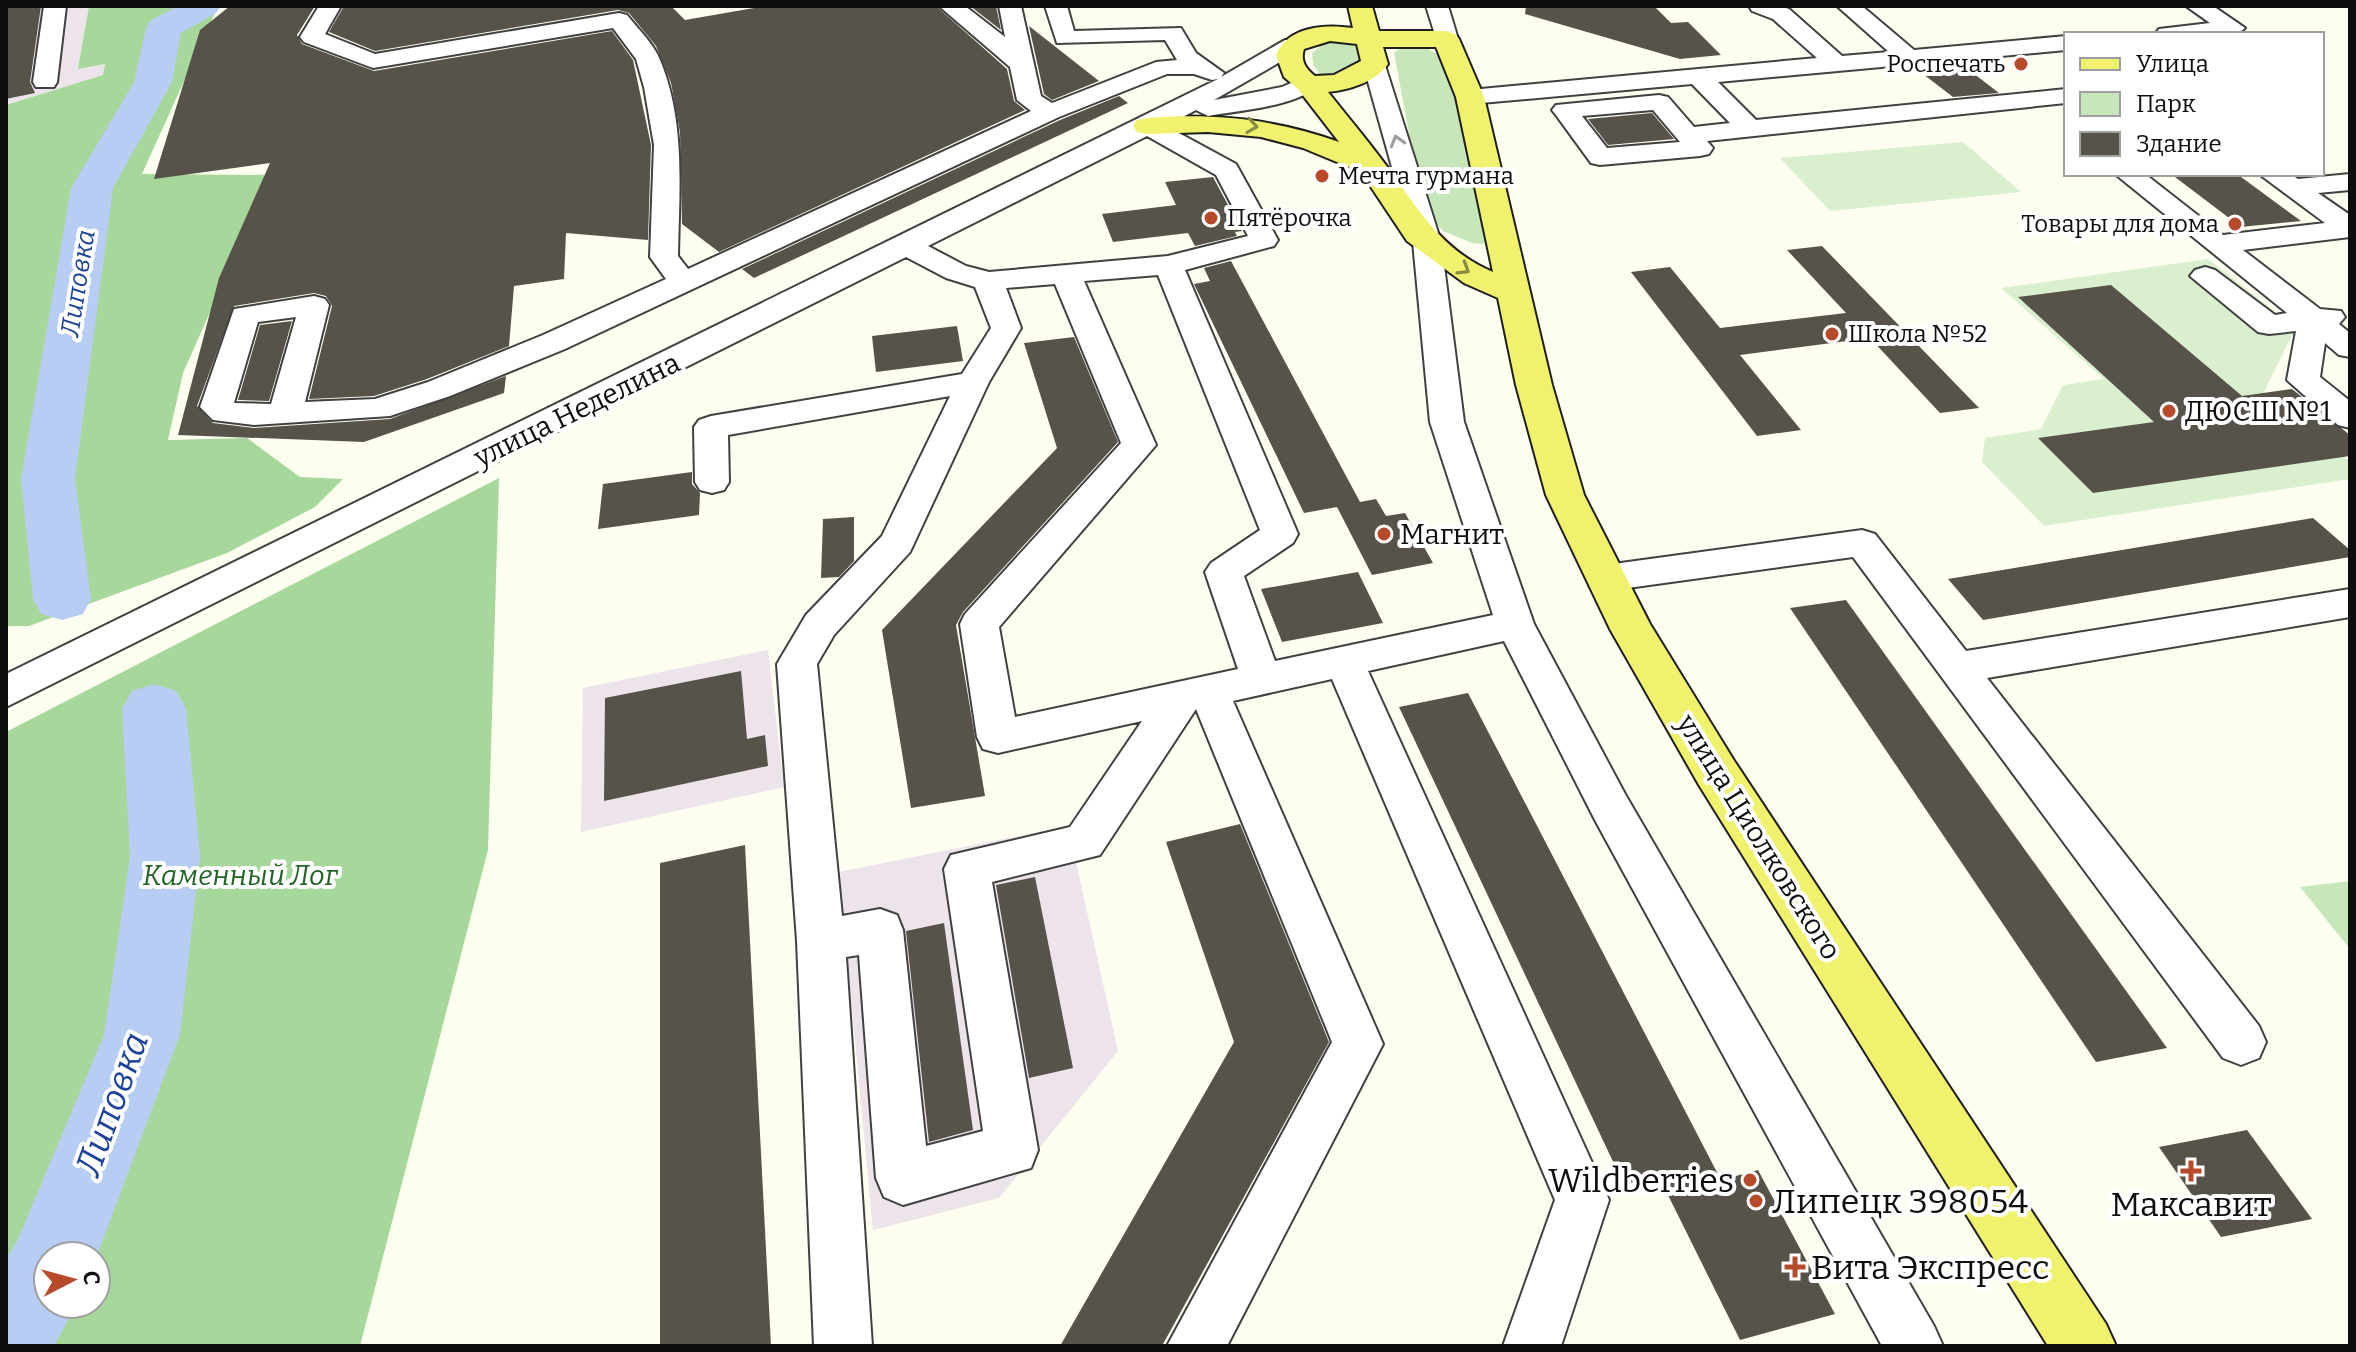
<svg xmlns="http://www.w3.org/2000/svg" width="2356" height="1352" viewBox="0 0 2356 1352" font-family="Bitter,serif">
<rect width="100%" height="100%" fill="#fdfef0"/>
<g fill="#ece3eb">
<path d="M6 6H89L78 69 106 64 103 75 6 105Z"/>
<path d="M768 650 784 787 581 832 583 688Z"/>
<path d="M1068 826 1118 1051 999 1198 873 1230 839 872Z"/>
</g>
<g fill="#c7e7bb">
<path d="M1328 40 1359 43 1366 57 1353 73 1320 75 1313 64 1312 53Z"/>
<path d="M1402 48 1428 49 1447 60 1488 234V240L1483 244 1472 243 1443 231 1423 209 1394 52Z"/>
<path d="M2350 881V949L2300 887Z"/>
</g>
<g fill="#a7d89b" fill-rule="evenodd">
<path d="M89 6H218L142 174 271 175 183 373 168 440 247 438 300 477 343 479 315 507 227 553 29 626H6V105L103 75 105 64 78 69Z"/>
<path d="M499 478 488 850 360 1346H6V732ZM48 1256H96V1304H48Z"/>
</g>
<g fill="#daefcd">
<path d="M1963 142 2021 192 1830 211 1780 158Z"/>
<path d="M2208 259 2299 330 2291 337 2264 392 2350 462V479L2044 526 1982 462 1985 438 2041 429 2063 385 2104 379 2001 288Z"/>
</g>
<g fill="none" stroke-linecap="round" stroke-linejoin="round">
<g fill="#b7cdf3" fill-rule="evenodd">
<path d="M178 6H221L216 13 181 33 172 82 113 188 75 479 91 599 83 614 62 620 41 614 33 599 21 479 71 188 134 82 146 28 151 20Z"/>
<path d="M154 684 176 691 186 708 200 856 180 1035 96 1258 48 1256V1304H77L54 1346H6V1259L18 1239 104 1035 130 856 122 708 132 691Z"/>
</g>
</g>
<g fill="#57534b">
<path d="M6 6H41L30 82 35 93 6 99Z"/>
<path d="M230 6H315L297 35 302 44 374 71 612 31 633 60 651 145 648 240 566 233 564 279 514 286 509 346 427 379 374 396 309 399 332 306 326 296 314 293 234 306 197 406 213 423 254 428 390 419 506 376 504 393 364 442 178 435 219 278 270 163 154 179 200 30Z"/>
<path d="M344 6H671L685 20 766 6H936L1007 69 1014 101 1025 110 719 252 682 224 680 132 671 83 656 46 629 13 618 10 375 51 329 32Z"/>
<path d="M970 6H996L1001 30Z"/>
<path d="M1526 6H1654L1671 23 1688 22 1721 55 1680 59 1525 14Z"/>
<path d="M1029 26 1099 81 1052 100 1044 94Z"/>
<path d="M1969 70 1999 93 1953 97 1923 74Z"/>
<path d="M1119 96 1128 103 754 278 742 269 1060 120Z"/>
<path d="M1652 113 1674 139 1608 145 1588 119Z"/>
<path d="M2171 174H2237L2301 221 2241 227Z"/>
<path d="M1213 177 1242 231 1235 232 1237 236 1195 246 1188 233 1113 242 1102 214 1176 205 1165 182Z"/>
<path d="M1822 246 1979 408 1940 413 1870 338 1740 355 1801 430 1757 436 1631 272 1670 267 1720 328 1846 313 1787 250Z"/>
<path d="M1231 261 1360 502 1376 499 1386 516 1405 513 1433 563 1372 575 1337 507 1348 505 1304 513 1194 284 1210 281 1204 268Z"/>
<path d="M2111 285 2242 396 2292 389 2350 435V456L2093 493 2038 438 2154 422 2018 297Z"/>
<path d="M292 321 269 401 238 400 260 325Z"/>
<path d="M957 326 963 361 876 372 872 336Z"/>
<path d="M1074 337 1118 442 963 612 956 625 985 796 911 808 882 630 1057 448 1024 343Z"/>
<path d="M692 472V484L700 493 699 515 598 529 603 484Z"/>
<path d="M854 517V561L839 577 821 578 823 519Z"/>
<path d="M2313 518 2350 550V557L1983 620 1948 579Z"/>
<path d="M1358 572 1383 623 1282 642 1261 589Z"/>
<path d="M1846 600 2167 1048 2096 1062 1790 608Z"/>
<path d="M741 671 747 739 765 735 768 766 604 801 605 698Z"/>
<path d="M1468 693 1721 1180 1758 1170 1835 1314 1740 1340 1658 1175 1624 1185 1399 707Z"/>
<path d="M1240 824 1329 1042 1162 1346H1060L1234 1042 1166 842Z"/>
<path d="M745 845 771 1346H660V863Z"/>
<path d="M1035 877 1073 1068 1029 1078 996 885Z"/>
<path d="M944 923 973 1130 929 1142 906 931Z"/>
<path d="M2247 1130 2312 1219 2221 1237 2159 1147Z"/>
</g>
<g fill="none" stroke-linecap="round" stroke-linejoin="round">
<defs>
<g id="minor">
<path d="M44 6H66L57 82 54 87H36L33 82Z"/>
<path d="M319 6H341L325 34 375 54 619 13 627 15C638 29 654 44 660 60 686 122 679 191 678 256L688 269 1031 111 1017 100 1010 67 939 6H965L1005 37 999 6H1021L1041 96 1052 103 1156 62 1177 60 1165 40 1057 43 1045 6H1067L1074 31 1181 28 1196 53 1224 73 1221 77 1285 40H1301L1305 45 1301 50 1214 100 1282 87 1307 76 1316 78 1319 83C1303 106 1236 111 1208 116L1196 110 1166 126 1236 164 1278 240 1274 246 1185 270 1298 534 1293 543 1244 576 1275 661 1493 615 1430 422 1413 242 1363 64 1367 59H1383L1441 242 1464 422 1534 624 1625 794 1934 1326 1943 1346H1882L1595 820 1504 641 1368 671 1609 1200 1561 1346H1503L1555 1200 1332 679 1233 701 1383 1044 1227 1346H1167L1332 1042 1196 709 1100 855 992 882 1038 1150 1031 1168 903 1205 884 1197 876 1178 859 955 846 957 872 1346H814L797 941 777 664 806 615 882 536 950 396 728 435 729 482 724 490 712 493 700 490 695 482 694 427 699 420 711 416 962 374 991 328 975 287 946 278 906 257 6 707V674L1218 79 1212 80 1194 74H1167L1059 117 565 349 450 396 390 416 254 425 213 420 200 407 234 309 314 296 325 299 329 305 305 402 375 399 428 382 543 335 666 279 650 257 654 145 644 87 636 59 613 28 373 68 304 42 300 37ZM1147 136 1216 175 1248 236 1168 256 989 272 966 266 928 246ZM1158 275 1260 530 1211 563 1205 572 1238 669 1015 717 999 627 1156 445 1084 281ZM1055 284 1121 443 965 614 960 624 977 737 983 749 998 753 1142 721 1070 827 951 855 944 869 983 1131 926 1146 903 930 897 915 880 909 842 916 817 664 834 635 910 552 989 382 1021 328 1006 288ZM296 317 271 404 234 403 258 322Z"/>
<path d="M1426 6H1448L1458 39 1454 44H1438Z"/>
<path d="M1749 6H1780L1789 9 1842 56 1889 52 1837 6H1862L1914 50 2066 36V50L1718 82 1756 120 2066 89V103L1707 141 1713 148 1709 154 1700 156 1600 165 1591 163 1556 115 1552 110 1556 105 1659 95 1668 97 1694 127 1730 123 1692 84 1470 104 1461 102 1458 97 1461 92 1470 90 1817 58 1773 19 1752 11ZM1653 110 1680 142 1607 148 1582 116Z"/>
<path d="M2186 6H2213L2245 28 2237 34H2155L2159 29 2210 23Z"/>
<path d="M2115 174H2145L2223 235 2325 223 2259 174H2290L2298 179 2350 174V190L2318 193 2350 215V237L2243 250 2320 309 2341 311 2345 317 2339 324 2350 333V357L2339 355 2325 343 2320 377 2350 401V428L2338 425 2287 380 2296 331 2269 334 2258 332 2190 276 2195 270 2205 267 2215 270 2275 315 2287 313Z"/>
<path d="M1862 530 1875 534 1966 651 2350 589V617L1987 678 2259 1026 2266 1042 2259 1058 2241 1065 2223 1058 1853 557 1606 591 1593 587 1587 578 1593 569 1606 565Z"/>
</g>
<path id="major" d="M1348 6H1372L1379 31H1446L1455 34 1459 39 1484 97 1552 385 1584 495 1650 624 1733 759 2106 1324 2116 1346H2048L1699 785 1610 629 1546 495 1516 385 1498 298 1464 283 1407 241 1361 172 1303 148 1261 137 1208 132 1147 134 1137 132 1133 126 1137 120 1147 118C1214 113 1275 119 1339 142L1298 89 1284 77 1276 55C1288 26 1325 24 1353 28ZM1330 41 1357 44 1361 61 1334 75 1315 76C1306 69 1300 61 1304 49ZM1383 47H1436L1456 97 1493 272C1438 249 1416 204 1382 160 1365 137 1346 115 1328 92 1349 90 1376 82 1388 64Z"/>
</defs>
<use href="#minor" stroke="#414141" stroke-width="4"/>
<use href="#major" stroke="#1f1f1f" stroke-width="4"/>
<use href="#minor" fill="#fff" fill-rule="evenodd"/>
<use href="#major" fill="#f0f26d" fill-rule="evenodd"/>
</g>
<defs><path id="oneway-chevron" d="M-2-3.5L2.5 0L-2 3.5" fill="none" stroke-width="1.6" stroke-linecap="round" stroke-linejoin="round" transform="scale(2)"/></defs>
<g stroke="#8a8b42">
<use href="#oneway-chevron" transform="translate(1252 126) rotate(9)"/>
<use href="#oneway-chevron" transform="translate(1464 269) rotate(31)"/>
</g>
<use stroke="#9f9f9f" href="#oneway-chevron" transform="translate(1397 141) rotate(-106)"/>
<g fill="#b84a2c" stroke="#fff" stroke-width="3">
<circle cx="2021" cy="64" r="8"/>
<circle cx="1322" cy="176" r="8"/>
<circle cx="1211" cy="218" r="8"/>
<circle cx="2235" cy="224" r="8"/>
<circle cx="1832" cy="334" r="8"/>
<circle cx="2169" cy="411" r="8"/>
<circle cx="1384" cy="534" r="8"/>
<path d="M2187 1159h8v8h8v8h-8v8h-8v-8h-8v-8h8z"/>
<circle cx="1750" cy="1180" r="8"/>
<circle cx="1756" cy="1201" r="8"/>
<path d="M1791 1255h8v8h8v8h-8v8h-8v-8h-8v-8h8z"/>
</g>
<g text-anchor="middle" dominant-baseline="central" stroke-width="8" stroke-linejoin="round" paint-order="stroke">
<g font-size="24" fill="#0e0e0e" stroke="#fff" text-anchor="start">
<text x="2005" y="64" text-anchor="end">Роспечать</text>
<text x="1338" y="176">Мечта гурмана</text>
<text x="1227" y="218">Пятёрочка</text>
<text x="2219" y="224" text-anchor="end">Товары для дома</text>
<text x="1848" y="334">Школа №52</text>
</g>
<g font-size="26" font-style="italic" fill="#1d439b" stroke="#fff">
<text transform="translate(78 283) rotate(-81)">Липовка</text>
</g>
<g font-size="28" fill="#0e0e0e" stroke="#fff">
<text transform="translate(577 410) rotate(-26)">улица Неделина</text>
<text transform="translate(1759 837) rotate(58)">улица Циолковского</text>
</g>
<g font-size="28" fill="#0e0e0e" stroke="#fff" text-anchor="start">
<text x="2185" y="411">ДЮСШ №1</text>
<text x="1400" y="534">Магнит</text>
</g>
<g font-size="28" font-style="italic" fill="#216425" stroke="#fff">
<text x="240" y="875">Каменный Лог</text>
</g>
<g font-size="34" fill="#0e0e0e" stroke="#fff" text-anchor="start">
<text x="1734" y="1180" text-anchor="end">Wildberries</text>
<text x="1772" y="1201">Липецк 398054</text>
<text x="2191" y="1204" text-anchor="middle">Максавит</text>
<text x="1811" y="1267">Вита Экспресс</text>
</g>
<g font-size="36" font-style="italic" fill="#1d439b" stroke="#fff">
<text transform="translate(112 1104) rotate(-70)">Липовка</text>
</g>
</g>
<rect width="2356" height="1352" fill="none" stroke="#0e0e0e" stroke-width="16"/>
<rect x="2064" y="32" width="260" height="144" fill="#ffffff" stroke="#9f9f9f" stroke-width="2"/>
<rect x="2080" y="58" width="40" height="12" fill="#f0f26d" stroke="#9f9f9f" stroke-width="2"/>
<text x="2136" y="72" font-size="24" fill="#0e0e0e">Улица</text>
<rect x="2080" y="92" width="40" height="24" fill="#c7e7bb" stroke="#9f9f9f" stroke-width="2"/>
<text x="2136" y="112" font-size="24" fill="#0e0e0e">Парк</text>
<rect x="2080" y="132" width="40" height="24" fill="#57534b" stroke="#9f9f9f" stroke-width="2"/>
<text x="2136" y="152" font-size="24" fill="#0e0e0e">Здание</text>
<g transform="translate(72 1280) rotate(84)"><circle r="38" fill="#ffffff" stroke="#9f9f9f" stroke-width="2"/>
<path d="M0-6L14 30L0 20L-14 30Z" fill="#b84a2c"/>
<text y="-12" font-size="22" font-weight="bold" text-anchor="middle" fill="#0e0e0e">С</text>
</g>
</svg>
